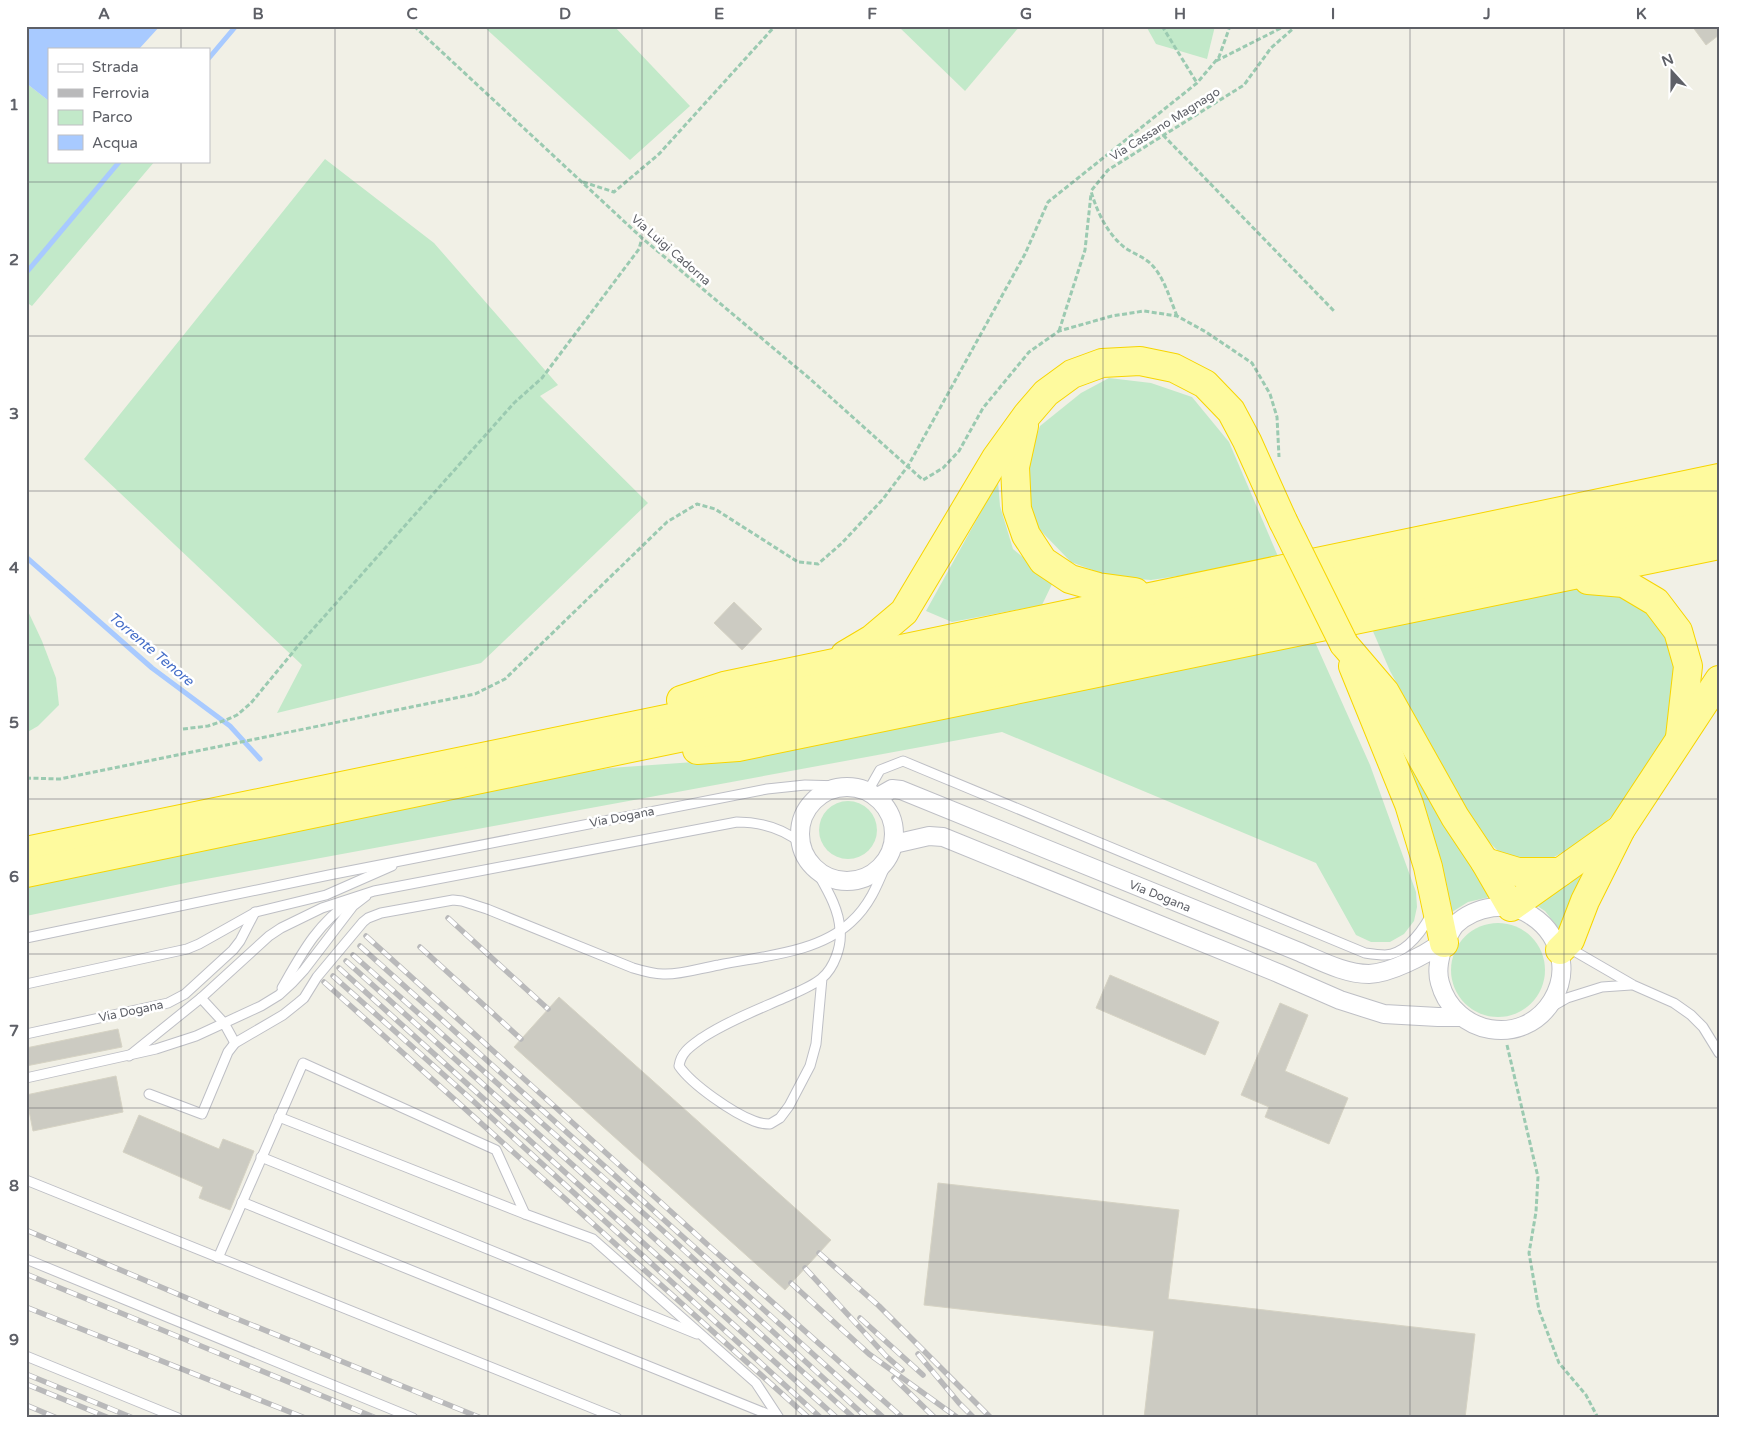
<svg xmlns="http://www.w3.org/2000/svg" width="1745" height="1444" viewBox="0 0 1745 1444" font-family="'Varela Round',sans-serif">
<rect width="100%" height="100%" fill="#f1f0e6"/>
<g fill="#c2e9c9">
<path d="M483 26H614L690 106 630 160Z"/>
<path d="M898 26H1020L965 91Z"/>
<path d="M1146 26H1215L1207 59 1156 44Z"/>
<path d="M26 83 49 101V161H155L32 306 26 302Z"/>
<path d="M325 159 434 243 558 385 540 396 648 503 481 663 277 713 302 665 84 459Z"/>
<path d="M1109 378 1151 383 1192 397 1229 442 1280 561 1151 580 1111 577 1071 562 1039 529 1025 501 1027 462 1040 426 1081 393Z"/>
<path d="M998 481 1000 506 1013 549 1053 582 1042 605 952 622 926 611Z"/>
<path d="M1578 589H1610L1660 621 1677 660 1672 725 1618 810 1587 840 1552 858 1527 865 1505 858 1479 832 1390 671 1372 629 1490 602Z"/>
<path d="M26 607 42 641 56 678 59 705 38 726 26 733Z"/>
<path d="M1315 642 1370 765 1416 892 1417 907 1414 921 1404 934 1390 942H1371L1356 935 1316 863 1002 732 190 882 26 916V886L526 782 610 768 708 761Z"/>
<path d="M1376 688 1494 896 1468 902 1452 912H1446Z"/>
<circle cx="848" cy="830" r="29"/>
<path d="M1606 846 1564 935 1545 911 1528 900Z"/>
<circle cx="1498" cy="970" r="47"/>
</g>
<path fill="#a8caff" d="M26 26H160L139 49H49V101L26 83Z"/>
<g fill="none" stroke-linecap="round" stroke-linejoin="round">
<g stroke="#a8caff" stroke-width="5">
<path d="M209 58 236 26"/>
<path d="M26 273 120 161"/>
<path d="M26 557 152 668 230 726 260 759"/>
</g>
</g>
<g fill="#cccbc2" stroke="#d6d3c4">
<path d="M1692 26H1719V35L1706 45Z"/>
<path d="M734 602 762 629 742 650 714 623Z"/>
<path d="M1110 975 1219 1022 1205 1055 1096 1008Z"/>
<path d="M559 997 831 1240 785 1290 514 1047Z"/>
<path d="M1280 1003 1308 1015 1285 1071 1348 1098 1329 1144 1265 1117 1269 1107 1241 1095Z"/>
<path d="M118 1029 122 1047 26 1066V1048Z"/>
<path d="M116 1076 123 1112 33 1131 26 1095Z"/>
<path d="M139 1115 219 1149 223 1139 254 1151 230 1210 199 1198 203 1187 123 1152Z"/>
<path d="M938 1183 1179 1210 1168 1299 1475 1334 1465 1418H1144L1154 1331 924 1305Z"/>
</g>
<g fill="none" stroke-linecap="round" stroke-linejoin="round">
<defs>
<g id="service">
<path d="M868 791 880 770 903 761 1365 953C1372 954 1379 955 1385 955 1406 954 1422 931 1431 915"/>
<path d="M816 870C826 888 839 908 840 930 842 946 834 968 822 978 813 986 795 993 784 998 757 1010 728 1021 702 1038 691 1046 681 1052 679 1066 692 1085 733 1113 754 1121 759 1123 765 1124 770 1124L780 1118 789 1106 810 1066 816 1044 822 978"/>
<path d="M26 938 329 875 767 789 805 785 842 786"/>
<path d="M1567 951 1576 952 1633 985 1674 1003 1691 1015 1703 1027 1719 1053"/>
<path d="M26 984 187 949 199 944 256 912 326 895 392 866"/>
<path d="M282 988C302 953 317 924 351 901"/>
<path d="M201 998 224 1023 235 1043"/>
<path d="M1553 1006 1567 998 1602 987 1631 985"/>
<path d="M26 1034 168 1003 185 994 233 950 240 941 255 912"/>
<path d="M129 1056 201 998 269 936 281 928 322 908 374 891 737 822C761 822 782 828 801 843"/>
<path d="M26 1078 156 1049 196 1036 261 1006 279 995 292 983 304 970 353 906 366 896"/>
<path d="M149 1094 202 1114 228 1052 235 1043 283 1015 298 1003 304 998 317 977 363 922 368 918 381 913 453 900 462 901 487 909 633 968C643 971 653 974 663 974 681 975 701 968 719 965 762 956 818 953 851 922 871 904 879 881 889 857"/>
<path d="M279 1117 525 1214 593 1239 756 1383 779 1418"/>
<path d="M261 1157 697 1334"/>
<path d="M26 1180 617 1418"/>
<path d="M242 1202 777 1418"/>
<path d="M218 1258 303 1063 496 1150 525 1214"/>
<path d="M26 1259 413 1418"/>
<path d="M26 1356 178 1418"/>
</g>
<g id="minor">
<circle cx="847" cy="834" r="47"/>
<path d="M878 797 892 789 901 790 1297 951C1319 960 1344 974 1369 974 1391 973 1423 956 1442 943 1448 939 1450 931 1455 925 1475 906 1509 900 1532 916 1549 927 1558 942 1561 962 1563 976 1559 989 1552 1001 1523 1048 1454 1035 1440 983 1436 970 1440 956 1444 943"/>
<path d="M894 844 929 836 943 837 1278 973 1340 1000 1384 1014 1438 1017H1461"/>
</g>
<g id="trunk">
<path d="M1024 426 1015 467 1017 509 1026 535 1043 561 1070 579 1098 587 1135 592"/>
<path d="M1588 580 1624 583 1656 602 1678 631 1688 666 1680 737"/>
<path d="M1344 644 1385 692 1455 817 1485 862 1511 907 1621 829"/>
<path d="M845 655 872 639 904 612 996 458 1027 415 1046 393 1072 374 1102 363 1140 361 1174 368 1205 384 1231 411 1247 441 1283 521"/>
<path d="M1353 666 1409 804 1428 867 1444 943"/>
<path d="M681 700 724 686 1719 478"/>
<path d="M697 750 738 747 1719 545"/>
<path d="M26 851 1719 502"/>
<path d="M1485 862 1518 872H1560"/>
<path d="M26 873 1719 523"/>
<path d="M1560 950 1570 940 1585 901 1621 829 1719 680"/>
</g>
</defs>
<use href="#service" stroke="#bebfc5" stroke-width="11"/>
<use href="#minor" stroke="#bebfc5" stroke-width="20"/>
<use href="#trunk" stroke="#f7d500" stroke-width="30"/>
<g stroke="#9bcab1" stroke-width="3" stroke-dasharray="5 2.5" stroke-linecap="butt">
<path d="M414 26 642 238 809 378 923 480 943 468 959 451 983 408 1029 352 1059 331 1112 316 1144 311 1177 316 1206 332 1252 363 1270 394 1277 417 1279 457"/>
<path d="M1162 26 1197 83"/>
<path d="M1216 61 1285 26"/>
<path d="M1163 135 1334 311"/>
<path d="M583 182 614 192 659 154 775 26"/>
<path d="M1177 316C1170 299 1164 277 1151 264 1144 257 1132 253 1124 247 1107 233 1097 212 1091 191L1108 170 1244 85 1271 48 1296 26"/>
<path d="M1059 331 1085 250 1091 194"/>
<path d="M183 729 208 726 226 720 237 715 251 703 298 646 514 403 542 378 639 249 642 238"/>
<path d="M26 778 60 779 475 694 505 679 667 522 697 504 715 509 798 562 818 564 842 543 883 499 908 466 1025 254 1048 202 1197 83 1219 57 1230 26"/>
<path d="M1507 1045 1538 1177 1536 1212 1529 1253 1539 1310 1559 1363 1586 1395 1598 1418"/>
</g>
<use href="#service" stroke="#fff" stroke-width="9"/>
<use href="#minor" stroke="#fff" stroke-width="18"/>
<use href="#trunk" stroke="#fefa9e" stroke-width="28"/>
<defs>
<g id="rail">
<path d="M448 918 548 1009"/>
<path d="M366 936 709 1246 903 1418"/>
<path d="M360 946 884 1418"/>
<path d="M420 947 521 1039"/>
<path d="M353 955 660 1228 867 1418"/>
<path d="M346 961 854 1418"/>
<path d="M339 968 837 1418"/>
<path d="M333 976 472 1100 821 1418"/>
<path d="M324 982 809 1418"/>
<path d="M26 1230 220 1312 481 1418"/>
<path d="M819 1253 879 1306 991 1418"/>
<path d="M805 1268 886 1356 902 1370"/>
<path d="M26 1274 376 1418"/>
<path d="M791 1283 869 1354 958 1418"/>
<path d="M26 1307 305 1418"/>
<path d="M860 1318 923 1375"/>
<path d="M918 1354 959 1403 974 1418"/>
<path d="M26 1374 133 1418"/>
<path d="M894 1378 935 1418"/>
<path d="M26 1384 109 1418"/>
<path d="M26 1405 57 1418"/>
</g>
</defs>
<use href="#rail" stroke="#b9b9ba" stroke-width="5.5"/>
<use href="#rail" stroke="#fff" stroke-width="4" stroke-dasharray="11" stroke-linecap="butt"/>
<defs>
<path id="trunk-bridge" d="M1283 521 1344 644"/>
</defs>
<use href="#trunk-bridge" stroke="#f7d500" stroke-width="30" stroke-linecap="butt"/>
<use href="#trunk-bridge" stroke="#fefa9e" stroke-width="28"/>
</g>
<path fill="none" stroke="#5e6067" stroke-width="1" stroke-opacity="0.55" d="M181 26V49M335 26V1418M488 26V1418M642 26V1418M796 26V1418M949 26V1418M1103 26V1418M1257 26V1418M1410 26V1418M1564 26V1418M181 161V1418M26 182H1719M26 336H1719M26 491H1719M26 645H1719M26 799H1719M26 954H1719M26 1108H1719M26 1262H1719"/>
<g text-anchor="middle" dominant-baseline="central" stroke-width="5" stroke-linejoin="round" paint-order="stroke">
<g font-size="12" fill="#5e6067" stroke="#fff">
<text transform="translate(1165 124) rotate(-32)">Via Cassano Magnago</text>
<text transform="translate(671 250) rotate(41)">Via Luigi Cadorna</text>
<text transform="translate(622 817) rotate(-11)">Via Dogana</text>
<text transform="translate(1160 896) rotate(22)">Via Dogana</text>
<text transform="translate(131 1011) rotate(-12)">Via Dogana</text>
</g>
<g font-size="14" font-style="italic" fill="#456ec8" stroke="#fff">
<text transform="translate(151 649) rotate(40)">Torrente Tenore</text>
</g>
</g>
<rect width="1745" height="1444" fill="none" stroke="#ffffff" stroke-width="55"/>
<rect x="48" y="48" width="162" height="115" fill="#ffffff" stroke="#bfbfc2"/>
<rect x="58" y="64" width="25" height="8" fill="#ffffff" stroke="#bfbfc2"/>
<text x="92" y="72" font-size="15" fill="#5e6067">Strada</text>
<rect x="58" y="89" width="25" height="8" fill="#b9b9ba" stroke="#bfbfc2"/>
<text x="92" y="98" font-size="15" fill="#5e6067">Ferrovia</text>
<rect x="58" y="110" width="25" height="15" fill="#c2e9c9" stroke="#bfbfc2"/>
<text x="92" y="122" font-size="15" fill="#5e6067">Parco</text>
<rect x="58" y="135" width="25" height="15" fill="#a8caff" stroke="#bfbfc2"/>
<text x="92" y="148" font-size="15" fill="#5e6067">Acqua</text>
<g transform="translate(1672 72) rotate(339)" stroke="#ffffff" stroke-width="4" paint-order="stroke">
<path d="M0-4L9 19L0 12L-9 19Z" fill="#5e6067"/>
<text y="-8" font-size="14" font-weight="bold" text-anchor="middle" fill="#5e6067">N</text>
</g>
<rect x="28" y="28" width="1690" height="1388" fill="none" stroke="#5e6067" stroke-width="2"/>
<g font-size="16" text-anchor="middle" font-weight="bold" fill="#5e6067">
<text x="104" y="19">A</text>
<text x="258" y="19">B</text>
<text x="412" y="19">C</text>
<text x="565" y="19">D</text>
<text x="719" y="19">E</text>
<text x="872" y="19">F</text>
<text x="1026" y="19">G</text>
<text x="1180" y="19">H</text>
<text x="1333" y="19">I</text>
<text x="1487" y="19">J</text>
<text x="1641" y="19">K</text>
<text x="14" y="110">1</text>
<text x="14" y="265">2</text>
<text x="14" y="419">3</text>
<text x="14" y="573">4</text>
<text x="14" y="728">5</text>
<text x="14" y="882">6</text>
<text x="14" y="1036">7</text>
<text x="14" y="1191">8</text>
<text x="14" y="1345">9</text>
</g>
</svg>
